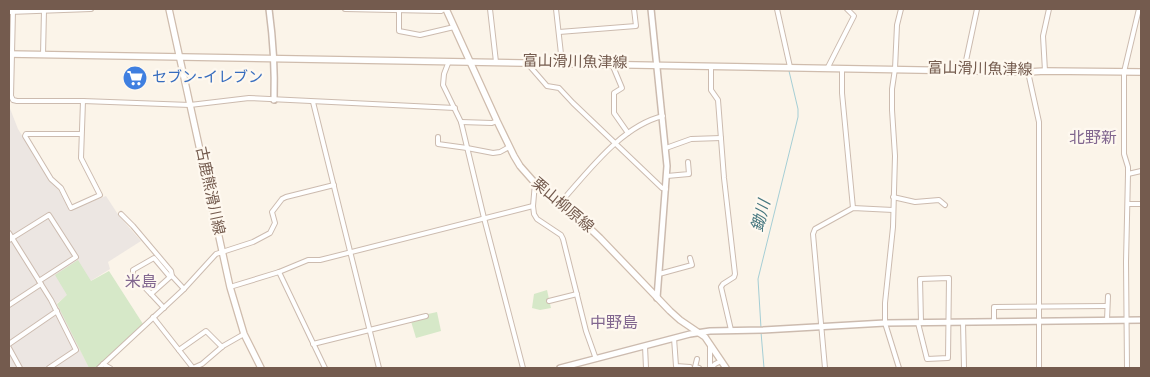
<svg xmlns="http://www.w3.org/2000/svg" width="1150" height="377" viewBox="0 0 1150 377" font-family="Overpass,'Noto Sans JP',sans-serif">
<rect width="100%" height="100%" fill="#fbf4e9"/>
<path fill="#ece6e2" d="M9 106 18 129 51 182 58 189 70 210 106 196 119 216 141 241 108 262 110 269 68 295 57 303 89 368H9Z"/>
<g fill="#d6e8c8">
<path d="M78 260 91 281 109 271 143 324 96 368H89L57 304 67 295 55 275Z"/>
<path d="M547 290 551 308 540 310 532 308 534 294Z"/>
<path d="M437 312 441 331 416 338 410 318Z"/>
</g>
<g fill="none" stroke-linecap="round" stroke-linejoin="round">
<g stroke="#a5ced5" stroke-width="1">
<path d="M775 9 787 62"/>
<path d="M761 328 758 279 798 117V109L789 71"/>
<path d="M761 332 764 368"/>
</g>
<defs>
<g id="minor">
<path d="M12 9 13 11 11 96 13 100 17 101H83L190 105 249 98 455 108"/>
<path d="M345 9 441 11 444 9"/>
<path d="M490 9 496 62"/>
<path d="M556 9 562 63"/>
<path d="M777 9 790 67"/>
<path d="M399 10V31L420 35 454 27"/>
<path d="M9 12 91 9"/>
<path d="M559 32 636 26 634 9"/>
<path d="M43 55 44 10"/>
<path d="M449 61 444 74 443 85 461 122 484 218 523 368"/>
<path d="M527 63 547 86 559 88 573 103 662 188 666 189"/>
<path d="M612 64 622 88 614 93V113L628 133"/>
<path d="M711 66V90L718 100 724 178 735 274 734 277 723 284 721 287 731 330"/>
<path d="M828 67 854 16 847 9"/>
<path d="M842 68V93L853 208"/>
<path d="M964 70 977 9"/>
<path d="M1045 71 1043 36 1049 9"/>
<path d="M1028 72 1039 122V368"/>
<path d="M313 102 379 368"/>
<path d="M461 122 492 123 497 121"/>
<path d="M81 134H26L25 136 51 179 61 188 71 208 100 195 81 158 83 101"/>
<path d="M438 137V144L467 148 493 153 500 152 509 147"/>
<path d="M666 148 691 139 721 138"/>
<path d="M1128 174 1141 171"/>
<path d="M667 176 689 174 688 162"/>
<path d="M535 183 533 206 534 214 537 219 561 235 563 239 586 331 596 359"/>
<path d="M893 197 915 202 939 200 945 205"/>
<path d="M560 203C588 172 621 126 663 116"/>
<path d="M1128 204H1141"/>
<path d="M121 214 133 226 171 271 172 276"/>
<path d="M9 233 51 300 76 350 49 368"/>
<path d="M9 240 49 215 76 257 39 281"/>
<path d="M279 272 325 368"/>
<path d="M659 274 692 265 690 258"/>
<path d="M230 287 279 272 308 260H320L533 206"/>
<path d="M151 294 133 275V270L154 258 170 277 172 276 184 289"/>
<path d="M549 301 577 294"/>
<path d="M9 305 41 284"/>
<path d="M164 308 151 294 170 277"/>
<path d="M153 317 193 368"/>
<path d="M1107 320 1108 296"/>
<path d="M963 322 964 368"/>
<path d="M994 322V307L1107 306"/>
<path d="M918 323 927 359 948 358 949 278 920 279 921 322"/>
<path d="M674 338 676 366 690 367"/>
<path d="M9 344 57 311"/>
<path d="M313 344 426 316"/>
<path d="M645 346 646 368"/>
<path d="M9 348 20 368"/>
<path d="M179 350 206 331 222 347"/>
<path d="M697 359 695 367 699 368"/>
<path d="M103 364 110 368"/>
<path d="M99 368 184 289 216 254 253 242 270 233 275 223 272 212 282 199 286 197 334 185"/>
<path d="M193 368 202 364 223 346 244 334"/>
<path d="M710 368V346"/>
<path d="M711 368 715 364 721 361"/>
<path d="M825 368 813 234 815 229 853 208 893 210"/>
<path d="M899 368 885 323V303L893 227 895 156 892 110V89L895 69 897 25 901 9"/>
<path d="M1127 368 1126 262 1128 174V167L1124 154V72L1139 9"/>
</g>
<g id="tertiary">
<path d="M269 9C273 39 275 69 274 100"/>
<path d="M651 9 667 166 657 298"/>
<path d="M560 368 690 334 710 331 763 330 885 323 1141 320"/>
</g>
<g id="secondary">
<path d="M169 9 230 287 244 334 261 368"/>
<path d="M446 9 497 121 514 156 520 166 535 183 580 219 600 238 670 311 680 320 705 337 726 368"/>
<path d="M9 54 1028 72 1045 71 1141 72"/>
</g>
</defs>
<use href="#minor" stroke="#ccbbaf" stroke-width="6"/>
<use href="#tertiary" stroke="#ccbbaf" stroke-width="8"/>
<use href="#secondary" stroke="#cfbcad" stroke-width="8"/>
<use href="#minor" stroke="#fff" stroke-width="4"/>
<use href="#tertiary" stroke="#fff" stroke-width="5"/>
<use href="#secondary" stroke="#fff" stroke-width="5.5"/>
</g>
<defs>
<symbol id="supermarket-disc" viewBox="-11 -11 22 22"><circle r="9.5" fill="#3f7fe0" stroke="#fef8ef"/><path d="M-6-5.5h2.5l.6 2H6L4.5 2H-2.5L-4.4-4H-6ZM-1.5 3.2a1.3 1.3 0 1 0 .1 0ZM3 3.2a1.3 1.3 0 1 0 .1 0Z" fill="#fff"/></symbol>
</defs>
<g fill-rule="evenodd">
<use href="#supermarket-disc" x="121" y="64" width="28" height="28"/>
</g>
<g text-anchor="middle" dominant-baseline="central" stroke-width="4.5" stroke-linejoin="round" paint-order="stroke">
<g font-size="15" fill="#745b4e" stroke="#fef8ef">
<text transform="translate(575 63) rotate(1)">富山滑川魚津線</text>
<text transform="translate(980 70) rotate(1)">富山滑川魚津線</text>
<text transform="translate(209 191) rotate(78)">古鹿熊滑川線</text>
<text transform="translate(562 206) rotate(40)">栗山柳原線</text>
</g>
<g font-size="15" fill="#366cbe" stroke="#fef8ef" text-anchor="start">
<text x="152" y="78">セブン-イレブン</text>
</g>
<g font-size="16" fill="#81668f" stroke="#fef8ef">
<text x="1093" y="139">北野新</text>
<text x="141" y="283">米島</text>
<text x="614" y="324">中野島</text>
</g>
<g font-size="16" font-style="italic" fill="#46777f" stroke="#fef8ef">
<text transform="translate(762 216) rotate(-76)">鋤川</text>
</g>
</g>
<rect width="1150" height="377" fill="none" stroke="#745b4e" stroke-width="20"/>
</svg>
